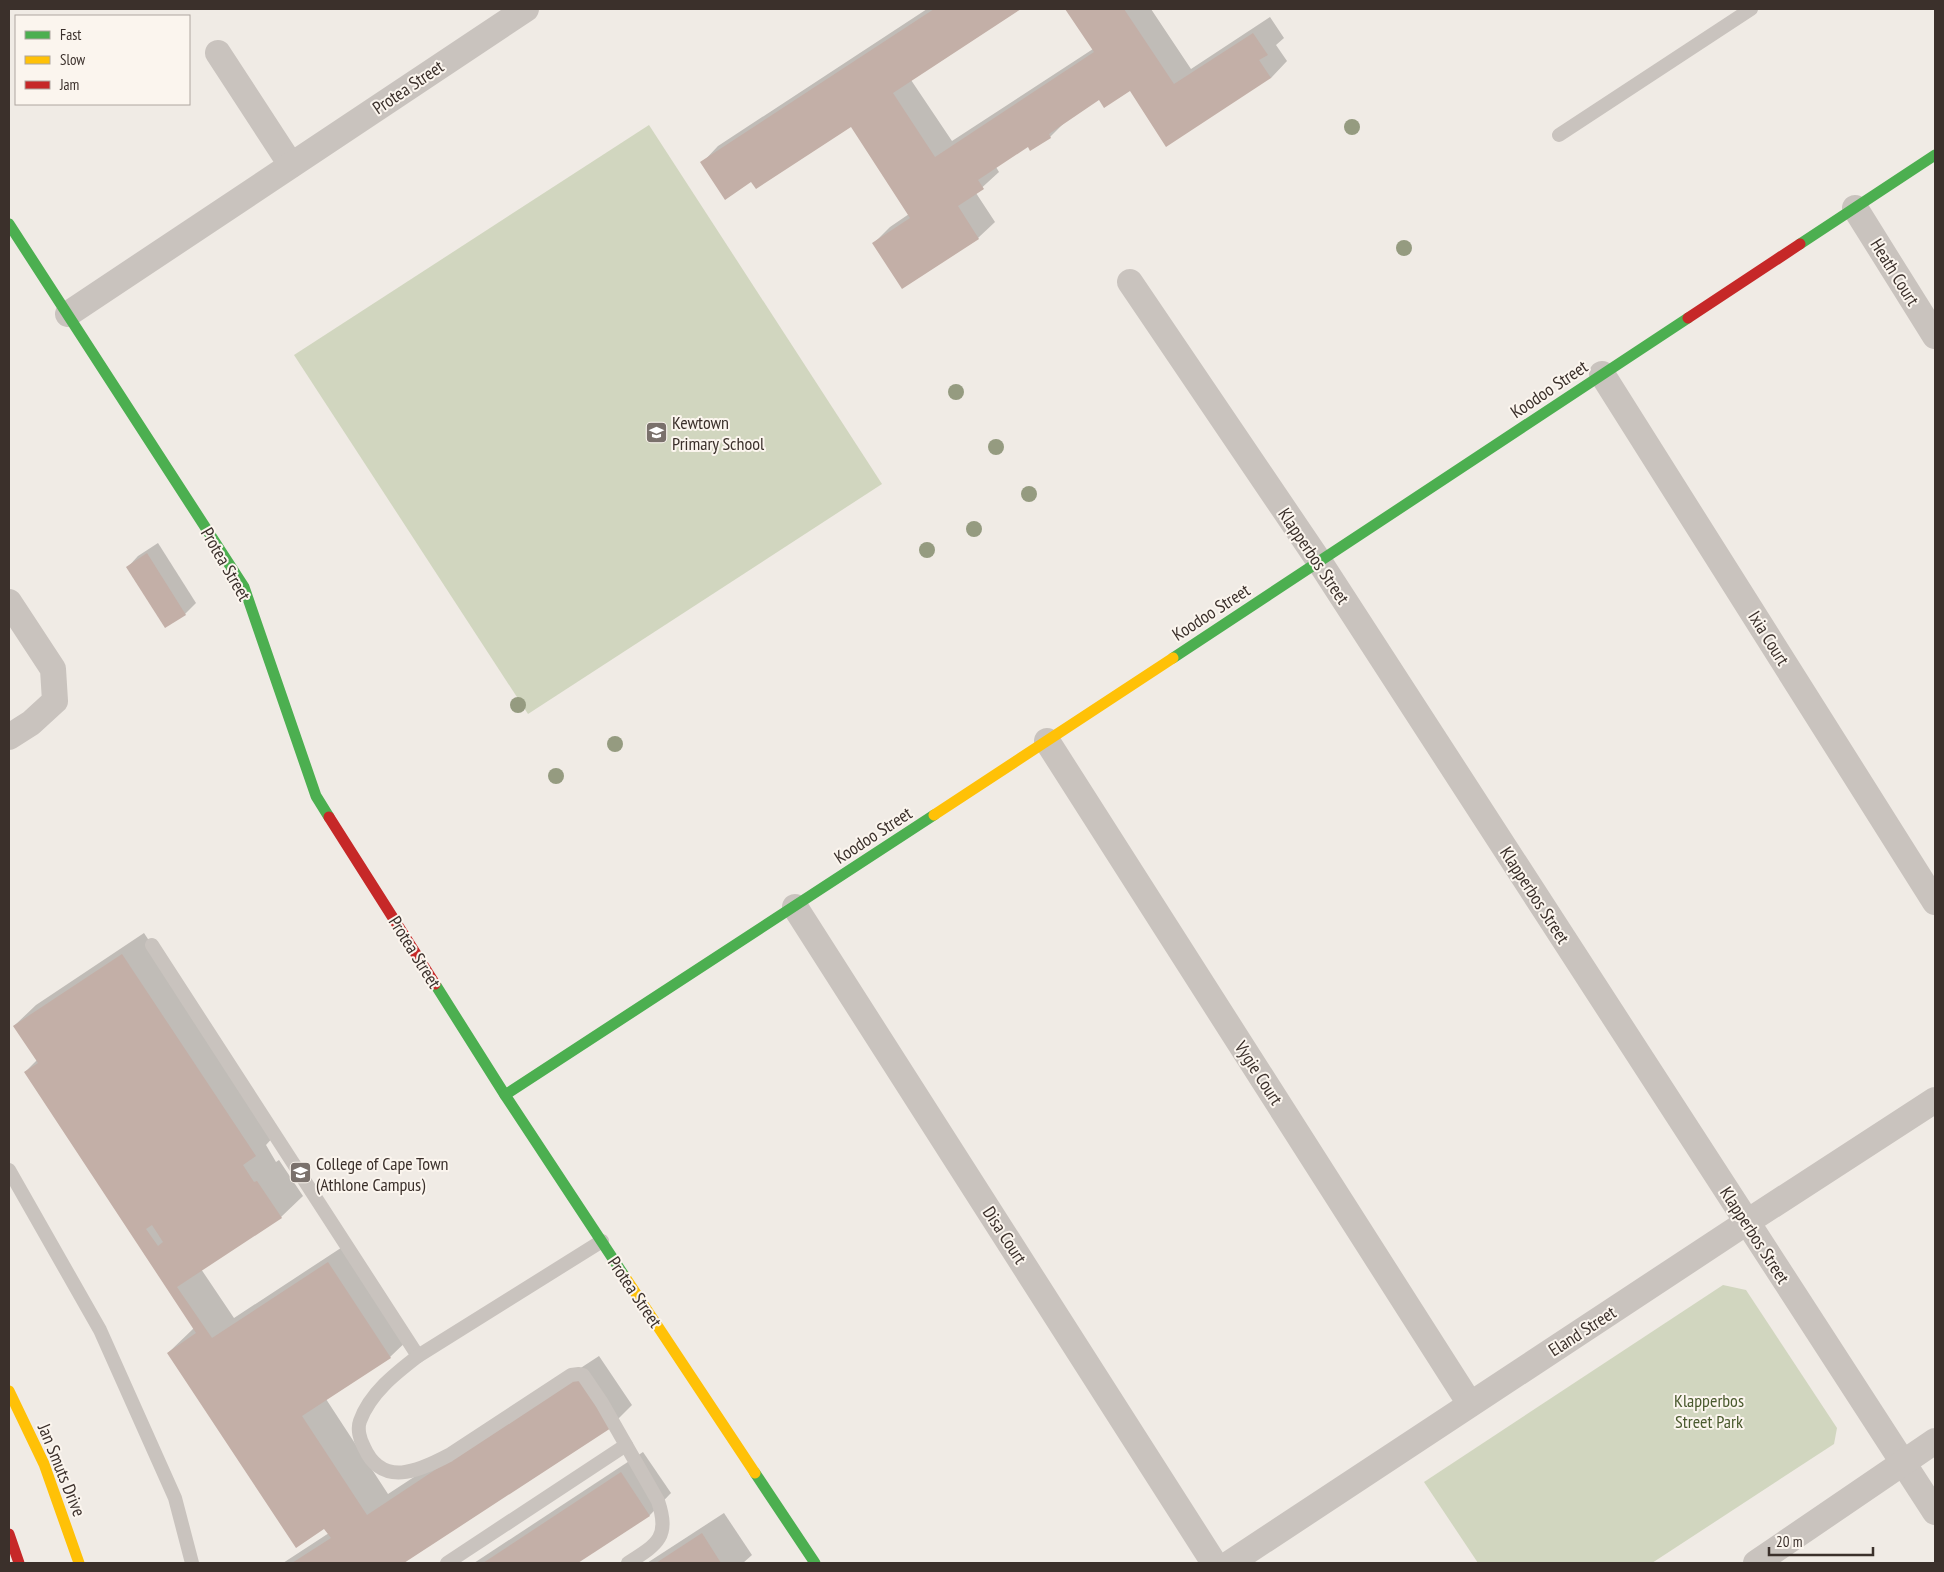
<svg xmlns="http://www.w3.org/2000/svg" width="1944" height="1572" viewBox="0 0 1944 1572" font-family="'PT Sans Narrow',sans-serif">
<rect width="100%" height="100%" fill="#f0ebe5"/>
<g fill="#d1d6bf">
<path d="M649 125 882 484 528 714 294 355Z"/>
<path d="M1723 1285 1746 1290 1837 1428 1834 1444 1652 1563H1478L1424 1482Z"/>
</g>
<g fill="#0003">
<path d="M927 9H1019L911 80 952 141 1093 49 1066 9H1151L1191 69 1270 17 1284 38 1276 45 1287 61 1271 78 1130 89 1099 98 1067 120 1050 137 1031 149 1029 145 996 167 999 172 976 193 995 222 978 238 874 243 890 227 909 214 851 125 752 180 702 163 718 146Z"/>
<path d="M158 543 196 603 185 614 166 626 128 567 138 556Z"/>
<path d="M144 933 276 1134 266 1145 276 1162 279 1160 303 1196 281 1217 201 1269 234 1318 350 1242 412 1336 390 1357 326 1399 388 1494 599 1356 632 1405 610 1427 402 1563H283L329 1533 168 1353 194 1328 25 1072 37 1060 14 1026 36 1005Z"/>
<path d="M643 1452 671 1493 650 1515 576 1563H474Z"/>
<path d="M724 1513 752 1555 743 1563H647Z"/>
</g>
<g fill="#c3afa7" fill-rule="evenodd">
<path d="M934 9H1021L893 93 935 157 1094 52 1065 9H1124L1174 84 1253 33 1268 55 1259 60 1271 78 1166 147 1130 91 1104 108 1099 100 1049 134 1051 138 1030 151 1028 147 978 180 984 189 958 206 979 239 902 289 872 243 910 218 851 127 756 189 751 182 725 200 700 162Z"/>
<path d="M147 553 186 615 165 628 126 567Z"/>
<path d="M122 954 256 1156 243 1165 254 1182 257 1181 282 1218 177 1287 212 1338 328 1262 391 1358 302 1416 367 1515 577 1376 611 1428 404 1563H292L331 1538 324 1529 296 1548 167 1353 196 1333 24 1072 38 1063 13 1026ZM152 1225 163 1242 158 1246 146 1229Z"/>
<path d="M621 1472 650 1516 578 1563H483Z"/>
<path d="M702 1533 721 1563H656Z"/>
</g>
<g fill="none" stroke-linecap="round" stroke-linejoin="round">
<g stroke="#c9c3be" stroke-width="14">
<path d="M1559 135 1751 9"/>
<path d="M152 945 418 1356"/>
<path d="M9 1170 100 1330 175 1498 192 1563"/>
<path d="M602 1241 418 1356C396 1373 370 1393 360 1421 357 1429 360 1440 364 1447 382 1488 419 1471 449 1455L571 1375 579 1374 583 1375 602 1403 658 1501C670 1537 658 1544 628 1563"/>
<path d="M447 1563 626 1445"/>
</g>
<g stroke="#c9c3be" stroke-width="26">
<path d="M218 53 291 165"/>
<path d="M1855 208 1935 336"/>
<path d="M1130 282 1319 561 1935 1512"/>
<path d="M68 314 526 9"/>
<path d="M1602 374 1935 902"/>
<path d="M9 602 53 669 55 701 31 723 9 737"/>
<path d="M1047 741 1470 1404"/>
<path d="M795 907 1214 1563"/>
<path d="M1230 1563 1747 1222 1935 1100"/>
<path d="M1756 1563 1935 1441"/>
</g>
<g stroke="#4caf50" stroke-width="11">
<path d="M9 224 244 587 316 796 329 817"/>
<path d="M1800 244 1935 155"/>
<path d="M1173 658 1688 318"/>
<path d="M435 984 505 1095 625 1277"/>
<path d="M505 1095 934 815"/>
<path d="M755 1473 815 1563"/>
</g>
<g stroke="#ffc107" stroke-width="11">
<path d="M934 815 1173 658"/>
<path d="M625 1277 755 1473"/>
<path d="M9 1391 44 1464 79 1563"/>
</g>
<g stroke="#c62828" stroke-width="11">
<path d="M1688 318 1800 244"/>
<path d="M329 817 435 984"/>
<path d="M9 1534 19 1563"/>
</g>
</g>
<g fill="#959b80">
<circle cx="1352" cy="127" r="8"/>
<circle cx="1404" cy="248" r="8"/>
<circle cx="956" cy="392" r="8"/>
<circle cx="996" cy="447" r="8"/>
<circle cx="1029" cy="494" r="8"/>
<circle cx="974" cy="529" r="8"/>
<circle cx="927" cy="550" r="8"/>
<circle cx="518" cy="705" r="8"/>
<circle cx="615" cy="744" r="8"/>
<circle cx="556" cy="776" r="8"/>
</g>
<defs>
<symbol id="school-square" viewBox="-11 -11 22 22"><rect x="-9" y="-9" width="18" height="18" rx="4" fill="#7a716c" stroke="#fbf5ee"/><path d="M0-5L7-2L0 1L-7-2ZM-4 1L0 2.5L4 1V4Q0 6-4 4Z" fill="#fff"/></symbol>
<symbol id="university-square" viewBox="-11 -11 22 22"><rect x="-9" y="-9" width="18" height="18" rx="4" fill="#7a716c" stroke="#fbf5ee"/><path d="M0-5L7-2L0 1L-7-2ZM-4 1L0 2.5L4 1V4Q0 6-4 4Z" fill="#fff"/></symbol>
</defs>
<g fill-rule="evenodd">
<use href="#school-square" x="644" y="420" width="25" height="25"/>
<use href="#university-square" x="288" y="1160" width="25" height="25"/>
</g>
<g text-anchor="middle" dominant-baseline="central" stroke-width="4" stroke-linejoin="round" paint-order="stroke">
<g font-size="18" fill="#3b302b" stroke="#fbf5ee">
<text transform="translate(408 87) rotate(-34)">Protea Street</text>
<text transform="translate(1895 272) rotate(58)">Heath Court</text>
<text transform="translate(1549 389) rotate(-34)">Koodoo Street</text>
<text transform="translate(1314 556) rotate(56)">Klapperbos Street</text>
<text transform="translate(226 564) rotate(60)">Protea Street</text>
<text transform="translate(1211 612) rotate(-33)">Koodoo Street</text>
<text transform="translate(1769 638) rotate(58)">Ixia Court</text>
<text transform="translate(873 835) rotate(-33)">Koodoo Street</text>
<text transform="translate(1535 895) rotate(57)">Klapperbos Street</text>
<text transform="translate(415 952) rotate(58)">Protea Street</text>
<text transform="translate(1259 1073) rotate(57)">Vygie Court</text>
<text transform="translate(1005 1235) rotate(57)">Disa Court</text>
<text transform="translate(1755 1235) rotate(57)">Klapperbos Street</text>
<text transform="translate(635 1292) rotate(56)">Protea Street</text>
<text transform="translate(1582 1331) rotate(-33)">Eland Street</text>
<text transform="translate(62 1470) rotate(68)">Jan Smuts Drive</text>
</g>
<g font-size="18" fill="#3b302b" stroke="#fbf5ee" text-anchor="start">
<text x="672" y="422">Kewtown<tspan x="672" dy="21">Primary School</tspan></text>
<text x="316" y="1163">College of Cape Town<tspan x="316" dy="21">(Athlone Campus)</tspan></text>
</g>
<g font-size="18" fill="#4a5a2e" stroke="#fbf5ee">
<text x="1709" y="1400">Klapperbos<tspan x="1709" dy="21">Street Park</tspan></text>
</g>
</g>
<rect width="1944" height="1572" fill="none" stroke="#3b302b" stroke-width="20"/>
<rect x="15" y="15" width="175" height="90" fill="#fbf5ee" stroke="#aea6a0"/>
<rect x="25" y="31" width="25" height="8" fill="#4caf50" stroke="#aea6a0"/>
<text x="60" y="40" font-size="15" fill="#3b302b">Fast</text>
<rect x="25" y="56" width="25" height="8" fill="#ffc107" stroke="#aea6a0"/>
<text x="60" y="65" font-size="15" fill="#3b302b">Slow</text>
<rect x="25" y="81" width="25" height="8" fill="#c62828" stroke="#aea6a0"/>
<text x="60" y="90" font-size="15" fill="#3b302b">Jam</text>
<path d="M1769 1547v8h104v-8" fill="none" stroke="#3b302b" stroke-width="2.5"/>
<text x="1776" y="1547" font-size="15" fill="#3b302b" stroke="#fbf5ee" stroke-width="4" paint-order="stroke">20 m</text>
</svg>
